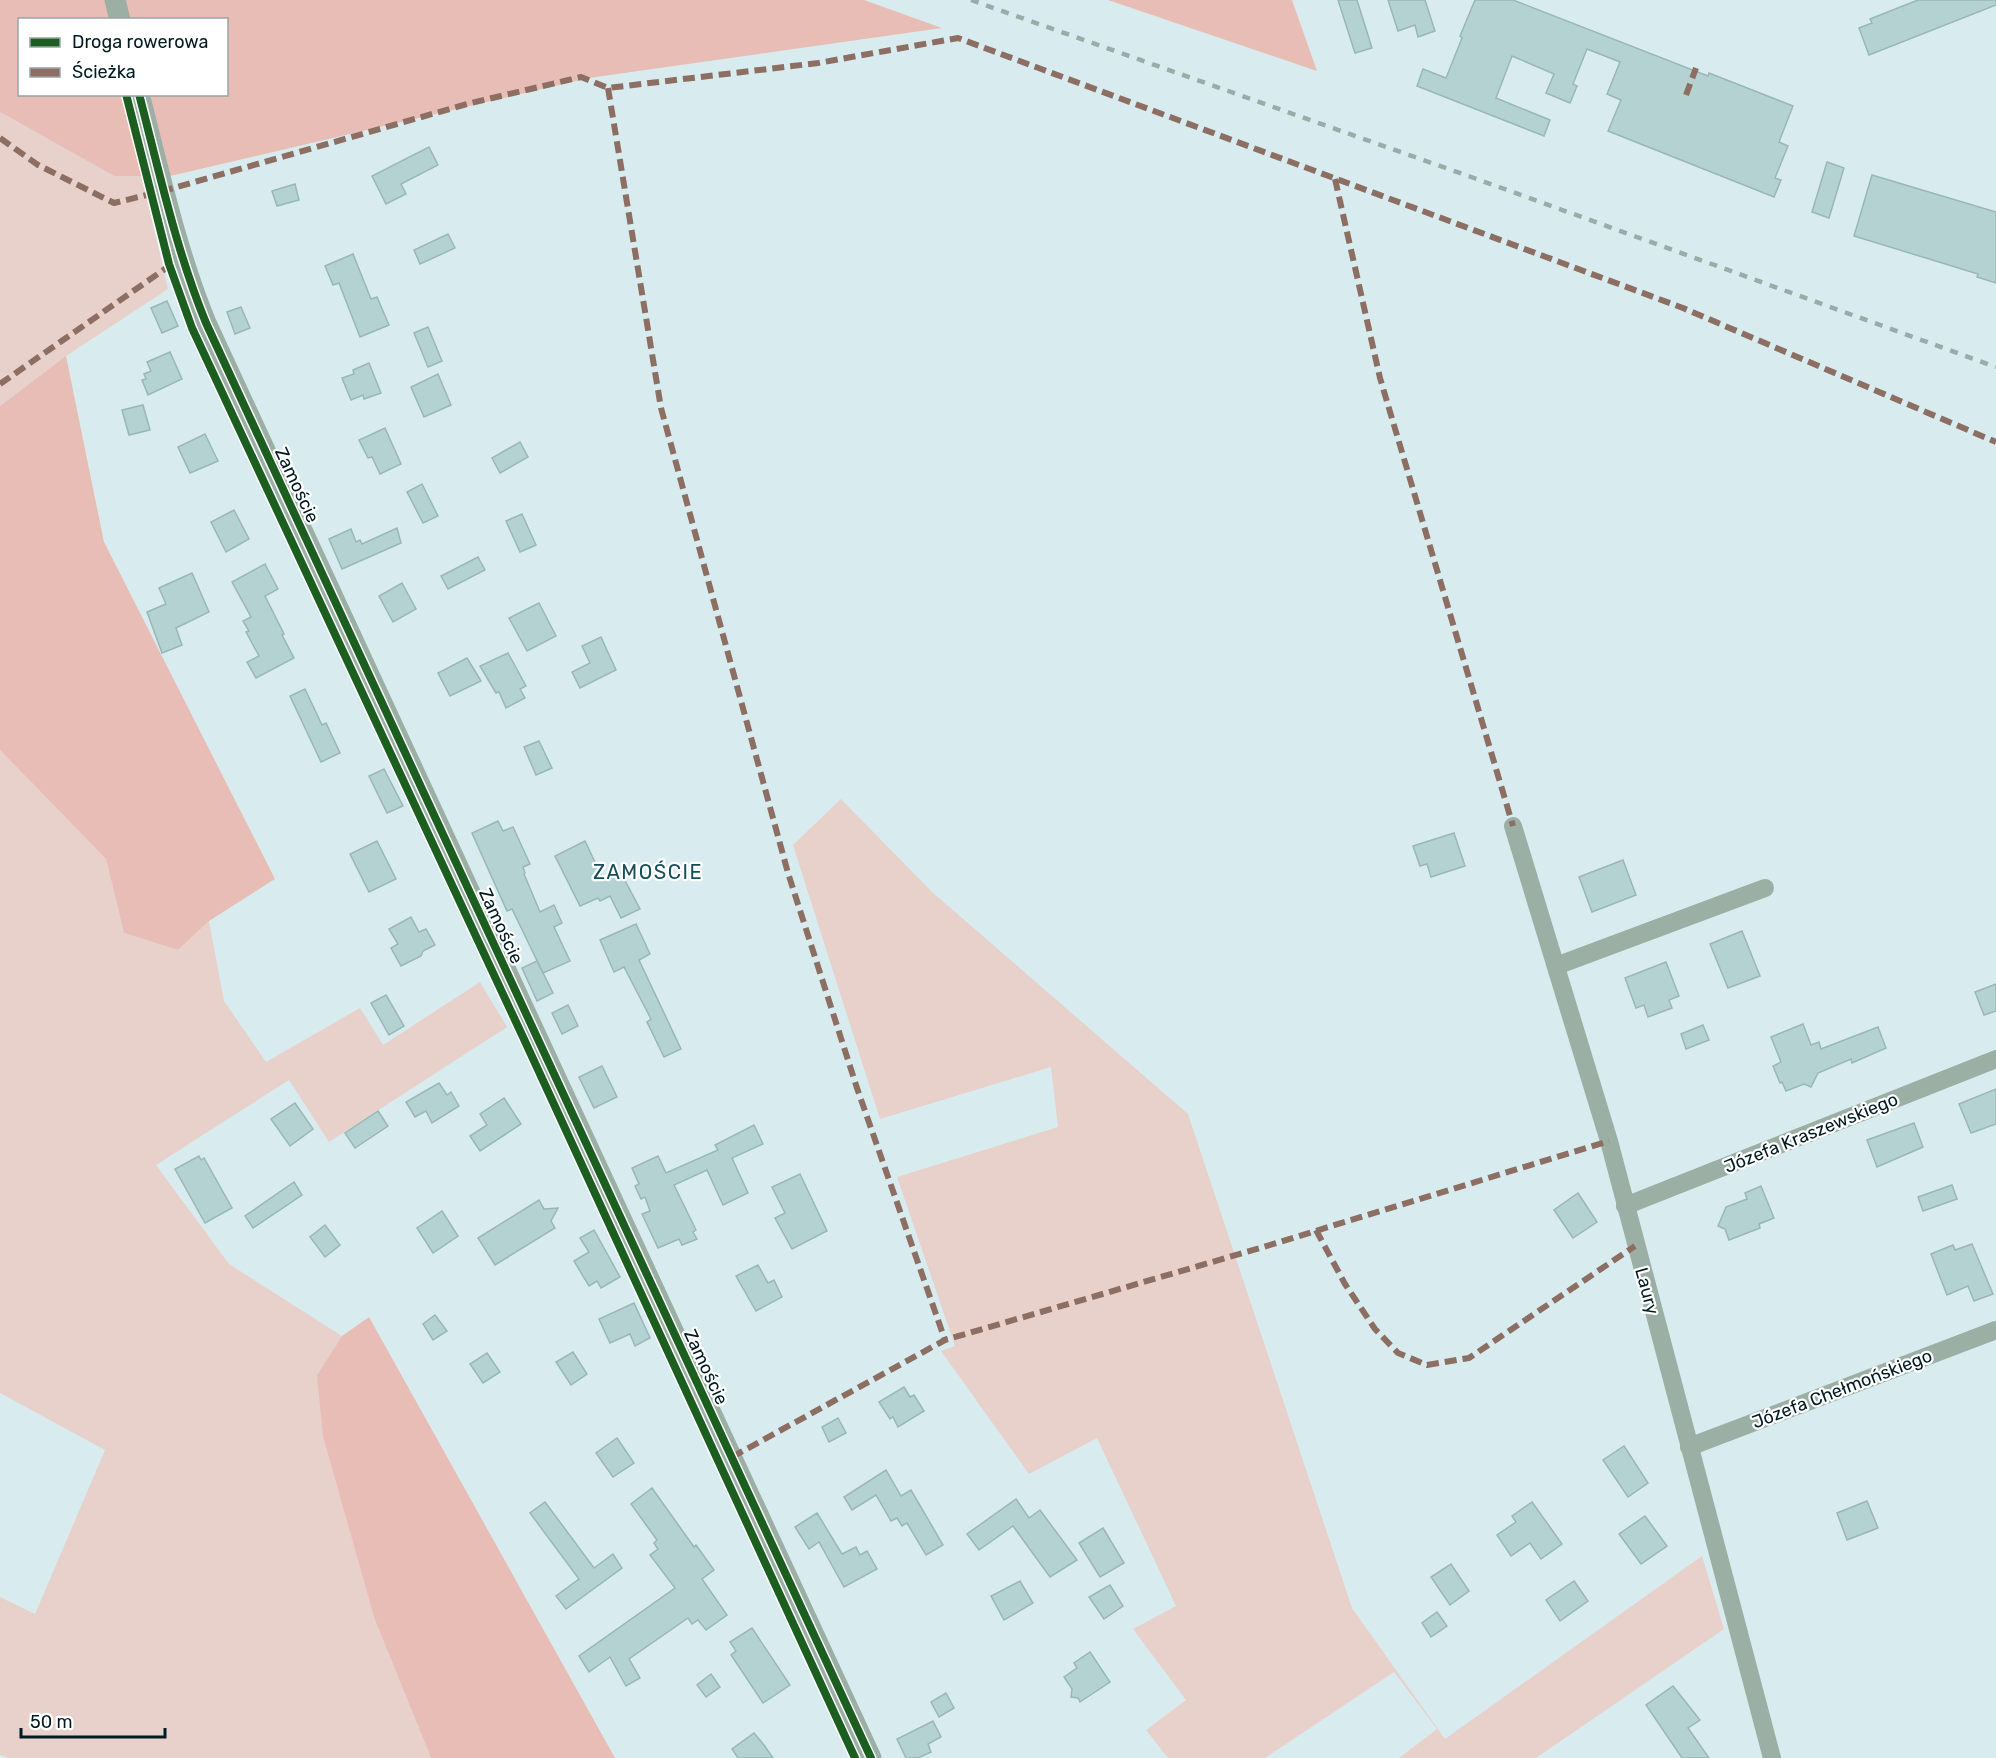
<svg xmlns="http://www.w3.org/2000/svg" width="1996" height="1758" viewBox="0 0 1996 1758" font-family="Rubik,sans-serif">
<rect width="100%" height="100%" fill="#d8ecef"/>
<g fill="#e8d0cb">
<path d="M0 112 114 176 142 177 168 289 66 356 0 406Z"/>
<path d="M0 750 106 859 124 933 178 950 209 921 224 1001 266 1062 360 1008 383 1045 480 982 507 1027 329 1142 289 1080 156 1165 229 1264 342 1336 317 1375 375 1620 431 1758H9L0 1755V1597L35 1614 105 1450 0 1393Z"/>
<path d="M841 799 932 892 1188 1114 1352 1608 1445 1739 1702 1556 1724 1629 1536 1758H1399L1437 1729 1394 1672 1265 1758H1168L1146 1730 1186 1700 1133 1629 1176 1606 1097 1438 1029 1474 941 1351 955 1346 897 1177 1058 1127 1051 1067 880 1119 793 845Z"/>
</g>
<g fill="#e8bdb5" fill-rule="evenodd">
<path d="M0 0H864L942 28 589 78 166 177 114 176 0 112ZM20 20H226V94H20Z"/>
<path d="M1108 0H1292L1317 71Z"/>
<path d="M66 356 104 542 275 879 209 921 178 950 124 933 106 859 0 750V406Z"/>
<path d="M369 1317 615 1758H431L375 1620 323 1436 317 1375 342 1336Z"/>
</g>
<g fill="#b5d2d2" stroke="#99b7b7" stroke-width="1.5">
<path d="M1338 0H1357L1372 48 1355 53Z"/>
<path d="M1388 0H1425L1435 31 1418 37 1415 25 1398 31Z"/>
<path d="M1475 0H1513L1708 76 1709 73 1793 106 1779 142 1788 146 1775 178 1781 180 1774 197 1608 131 1621 100 1607 94 1620 62 1587 49 1573 84 1577 86 1570 103 1546 93 1554 74 1512 56 1496 98 1550 120 1544 136 1417 86 1423 69 1446 78 1462 38 1460 36Z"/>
<path d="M1918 0H1996V5L1869 55 1859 28 1872 23 1870 19Z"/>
<path d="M429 147 438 165 401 184 406 194 386 204 372 176Z"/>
<path d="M1827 162 1844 168 1829 218 1812 212Z"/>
<path d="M1872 175 1996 212V283L1977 277 1978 274 1854 236Z"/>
<path d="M295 184 299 200 277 206 272 191Z"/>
<path d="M448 234 455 248 420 264 414 250Z"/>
<path d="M353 254 371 299 377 297 389 325 360 337 339 283 333 285 325 266Z"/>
<path d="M167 301 178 326 162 333 151 308Z"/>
<path d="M241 307 250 328 235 334 227 312Z"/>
<path d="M428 327 442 361 428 367 414 333Z"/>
<path d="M170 352 182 379 148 395 142 380 146 379 144 374 151 371 147 362Z"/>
<path d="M369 363 381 393 364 399 363 395 351 400 342 378 354 374 353 370Z"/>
<path d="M438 374 451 405 424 417 411 387Z"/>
<path d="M143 405 150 430 129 435 122 410Z"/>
<path d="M385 428 401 464 380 474 372 457 368 458 359 440Z"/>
<path d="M205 434 218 461 190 473 178 447Z"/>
<path d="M520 442 528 457 500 473 492 458Z"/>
<path d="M422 484 438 516 423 523 407 492Z"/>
<path d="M234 510 249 539 226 552 211 522Z"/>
<path d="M522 514 536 545 520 552 506 521Z"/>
<path d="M397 528 401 543 342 569 329 539 351 529 356 542 360 540 362 544Z"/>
<path d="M478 557 485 570 448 589 441 576Z"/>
<path d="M265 564 278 589 265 596 284 634 282 635 294 658 256 678 247 662 259 656 246 632 249 631 243 621 251 617 232 582Z"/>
<path d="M192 573 209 612 176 628 182 645 162 653 147 612 166 604 159 588Z"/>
<path d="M402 583 416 609 393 622 379 596Z"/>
<path d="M539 603 556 636 527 651 509 618Z"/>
<path d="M601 637 616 670 580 688 572 672 590 663 582 646Z"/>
<path d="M508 653 526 686 520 689 525 698 506 708 499 692 496 693 480 666Z"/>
<path d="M467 658 481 681 450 696 438 673Z"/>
<path d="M305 689 322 725 326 723 340 753 321 762 290 696Z"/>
<path d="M539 741 552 768 536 775 524 747Z"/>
<path d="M384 769 403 806 387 813 369 776Z"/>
<path d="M498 821 503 831 513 827 530 864 523 867 525 873 524 874 540 912 554 905 562 923 554 927 570 961 543 973 512 909 507 911 472 833Z"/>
<path d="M1454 833 1465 866 1431 877 1427 864 1420 866 1413 846Z"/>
<path d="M377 841 396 879 369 892 350 854Z"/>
<path d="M585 841 604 881 621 873 640 909 621 918 610 896 600 901 598 898 580 906 555 856Z"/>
<path d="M1623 860 1636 895 1592 912 1579 877Z"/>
<path d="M411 917 419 932 426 929 435 945 423 951 421 956 401 966 391 948 398 944 389 929Z"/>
<path d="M636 924 650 954 639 960 681 1049 664 1057 647 1022 651 1019 624 967 614 972 600 940Z"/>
<path d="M1742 931 1760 976 1728 988 1710 944Z"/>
<path d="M537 961 553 993 537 1001 522 968Z"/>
<path d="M1666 962 1679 996 1669 1000 1672 1008 1648 1017 1644 1005 1636 1008 1625 978Z"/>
<path d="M1996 984V1011L1984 1015 1975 992Z"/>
<path d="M386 995 404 1026 389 1035 371 1003Z"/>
<path d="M568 1005 578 1026 562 1034 552 1013Z"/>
<path d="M1803 1024 1811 1045 1819 1042 1821 1049 1878 1027 1886 1048 1852 1063 1851 1059 1818 1073 1811 1087 1804 1084 1786 1091 1782 1082 1780 1083 1773 1066 1781 1062 1771 1037Z"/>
<path d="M1703 1025 1709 1040 1686 1049 1681 1034Z"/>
<path d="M602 1066 617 1097 594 1108 579 1077Z"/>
<path d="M439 1083 447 1095 451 1092 459 1106 432 1123 426 1111 415 1117 406 1102Z"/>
<path d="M1996 1089V1124L1971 1133 1959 1104Z"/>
<path d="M504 1098 521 1124 480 1151 470 1136 487 1125 480 1114Z"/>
<path d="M295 1103 313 1129 290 1146 271 1119Z"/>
<path d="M378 1111 388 1126 355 1148 345 1133Z"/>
<path d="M1914 1123 1923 1147 1877 1167 1867 1140Z"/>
<path d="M754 1125 763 1144 732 1158 748 1193 723 1205 707 1170 674 1185 696 1230 693 1232 697 1239 682 1245 679 1239 658 1248 642 1214 650 1211 645 1197 641 1199 635 1186 639 1184 632 1168 658 1156 666 1173 718 1150 715 1145Z"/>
<path d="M199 1156 201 1160 204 1158 232 1208 205 1223 175 1169Z"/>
<path d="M800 1174 827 1231 792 1249 775 1218 785 1213 772 1187Z"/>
<path d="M294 1182 302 1195 253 1228 245 1216Z"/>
<path d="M1952 1185 1957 1199 1923 1211 1918 1197Z"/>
<path d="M1761 1186 1774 1218 1759 1224 1760 1228 1729 1240 1725 1229 1718 1226 1726 1207 1747 1199 1745 1193Z"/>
<path d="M1578 1193 1597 1222 1573 1238 1554 1210Z"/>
<path d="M539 1200 544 1209 558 1208 551 1221 555 1228 495 1265 478 1238Z"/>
<path d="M442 1211 458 1236 433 1253 417 1228Z"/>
<path d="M325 1225 340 1245 325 1257 310 1237Z"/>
<path d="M594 1230 620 1277 601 1288 597 1281 589 1286 574 1261 589 1252 580 1238Z"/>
<path d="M1972 1244 1993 1294 1974 1301 1968 1286 1947 1295 1931 1254 1953 1245 1955 1250Z"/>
<path d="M758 1265 768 1283 774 1280 782 1297 756 1311 736 1276Z"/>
<path d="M634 1303 650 1338 635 1346 630 1334 610 1343 599 1319Z"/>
<path d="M435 1315 447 1331 433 1340 423 1324Z"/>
<path d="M573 1352 587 1374 571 1385 556 1362Z"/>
<path d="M487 1353 500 1372 483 1383 470 1364Z"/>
<path d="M904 1387 910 1397 914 1395 924 1411 898 1427 893 1417 890 1419 879 1402Z"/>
<path d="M838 1418 846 1433 829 1442 822 1427Z"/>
<path d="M617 1438 634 1463 613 1477 596 1453Z"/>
<path d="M1624 1446 1648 1483 1628 1497 1603 1460Z"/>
<path d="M886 1470 901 1496 911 1490 943 1545 926 1555 907 1523 902 1526 897 1518 891 1521 876 1495 852 1510 844 1497Z"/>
<path d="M652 1488 694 1547 696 1545 714 1570 702 1579 727 1615 706 1630 698 1620 692 1624 688 1618 629 1659 640 1678 626 1686 610 1657 589 1672 579 1656 675 1588 650 1555 658 1549 654 1543 657 1540 631 1504Z"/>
<path d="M1016 1499 1029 1518 1040 1510 1077 1560 1050 1577 1013 1526 979 1550 967 1534Z"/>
<path d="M1867 1501 1878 1528 1847 1540 1837 1513Z"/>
<path d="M545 1502 594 1568 613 1554 622 1568 566 1609 556 1596 579 1579 530 1513Z"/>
<path d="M1532 1502 1562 1544 1541 1559 1530 1543 1511 1556 1497 1535 1516 1522 1512 1516Z"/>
<path d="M817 1513 842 1554 856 1547 860 1555 867 1551 877 1569 844 1587 819 1542 809 1549 795 1527Z"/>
<path d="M1645 1516 1667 1546 1641 1564 1619 1534Z"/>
<path d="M1103 1528 1124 1563 1100 1577 1079 1543Z"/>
<path d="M1451 1564 1469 1591 1450 1605 1431 1577Z"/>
<path d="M1020 1581 1033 1603 1004 1620 991 1596Z"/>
<path d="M1574 1581 1588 1601 1560 1621 1546 1600Z"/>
<path d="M1110 1585 1123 1606 1104 1619 1089 1597Z"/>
<path d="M1437 1612 1447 1626 1431 1637 1422 1623Z"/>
<path d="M752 1628 790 1685 763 1703 731 1655 736 1651 730 1642Z"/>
<path d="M1090 1652 1110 1682 1080 1702 1078 1698 1071 1697 1072 1689 1064 1677 1077 1668 1074 1663Z"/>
<path d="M711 1674 720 1687 706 1697 697 1685Z"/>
<path d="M1673 1686 1700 1720 1688 1728 1709 1758H1682L1646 1705Z"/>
<path d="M946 1693 954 1708 939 1717 931 1702Z"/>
<path d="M933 1721 941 1737 928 1744 931 1752 918 1758H906L897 1739Z"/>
<path d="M754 1733 764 1745 773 1758H738L732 1749Z"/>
</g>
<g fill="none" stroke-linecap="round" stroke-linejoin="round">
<g stroke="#9cafa5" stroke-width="18">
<path d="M1513 826 1609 1141 1772 1758"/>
<path d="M1556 966 1765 888"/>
<path d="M1625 1206 1996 1059"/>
<path d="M1689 1447 1996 1330"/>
</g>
<g stroke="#9cafa5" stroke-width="21">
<path d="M115 0 120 20"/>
<path d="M139 94C159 171 176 250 206 323L871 1758"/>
</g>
<path stroke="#9aaba8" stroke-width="4.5" stroke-dasharray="8 8" stroke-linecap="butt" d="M971 0 1474 178 1996 367"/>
<g stroke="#8d6e63" stroke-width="6" stroke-dasharray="12 6" stroke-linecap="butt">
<path d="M608 88 661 408 788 873 857 1088 945 1340"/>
<path d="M1686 95 1696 68"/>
<path d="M0 138 38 165 114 203 163 191 467 104 581 77 608 88 818 63 958 38 1683 308 1996 442"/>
<path d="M1335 179 1380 378 1513 826"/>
<path d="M0 384 172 264"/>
<path d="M1316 1230 1345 1284 1375 1329 1398 1353 1427 1365 1469 1358 1635 1246"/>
<path d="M732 1457 945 1340 1260 1248 1609 1141"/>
</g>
<defs>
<g id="cycleway">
<path d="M126 94 169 264 192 328 523 1037 855 1758"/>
<path d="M139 94C159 171 176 250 206 323L871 1758"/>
</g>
</defs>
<use href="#cycleway" stroke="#fff" stroke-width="11"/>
<use href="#cycleway" stroke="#1b5e20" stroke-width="8"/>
</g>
<g text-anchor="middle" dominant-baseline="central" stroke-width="4.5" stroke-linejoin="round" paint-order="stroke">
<g font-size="18" fill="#001b21" stroke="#fff">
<text transform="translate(297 485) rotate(65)">Zamoście</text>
<text transform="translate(501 926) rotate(65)">Zamoście</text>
<text transform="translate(1811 1133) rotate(-22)">Józefa Kraszewskiego</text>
<text transform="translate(1647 1291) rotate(75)">Laury</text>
<text transform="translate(706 1367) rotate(65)">Zamoście</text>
<text transform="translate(1842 1389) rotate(-21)">Józefa Chełmońskiego</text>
</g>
<g font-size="20" letter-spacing="1.5" fill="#184e58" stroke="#fff">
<text x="648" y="872">ZAMOŚCIE</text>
</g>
</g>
<rect x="18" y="18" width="210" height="78" fill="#ffffff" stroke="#99a4a6" stroke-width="1.5"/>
<rect x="30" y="38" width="30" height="9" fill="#1b5e20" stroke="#99a4a6" stroke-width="1.5"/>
<text x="72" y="48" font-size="18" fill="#001b21">Droga rowerowa</text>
<rect x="30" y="68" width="30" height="9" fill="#8d6e63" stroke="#99a4a6" stroke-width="1.5"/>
<text x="72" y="78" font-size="18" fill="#001b21">Ścieżka</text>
<path d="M21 1728v9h144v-9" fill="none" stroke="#001b21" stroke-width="3"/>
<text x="30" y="1728" font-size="18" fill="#001b21" stroke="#ffffff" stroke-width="4.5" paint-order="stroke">50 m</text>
</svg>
